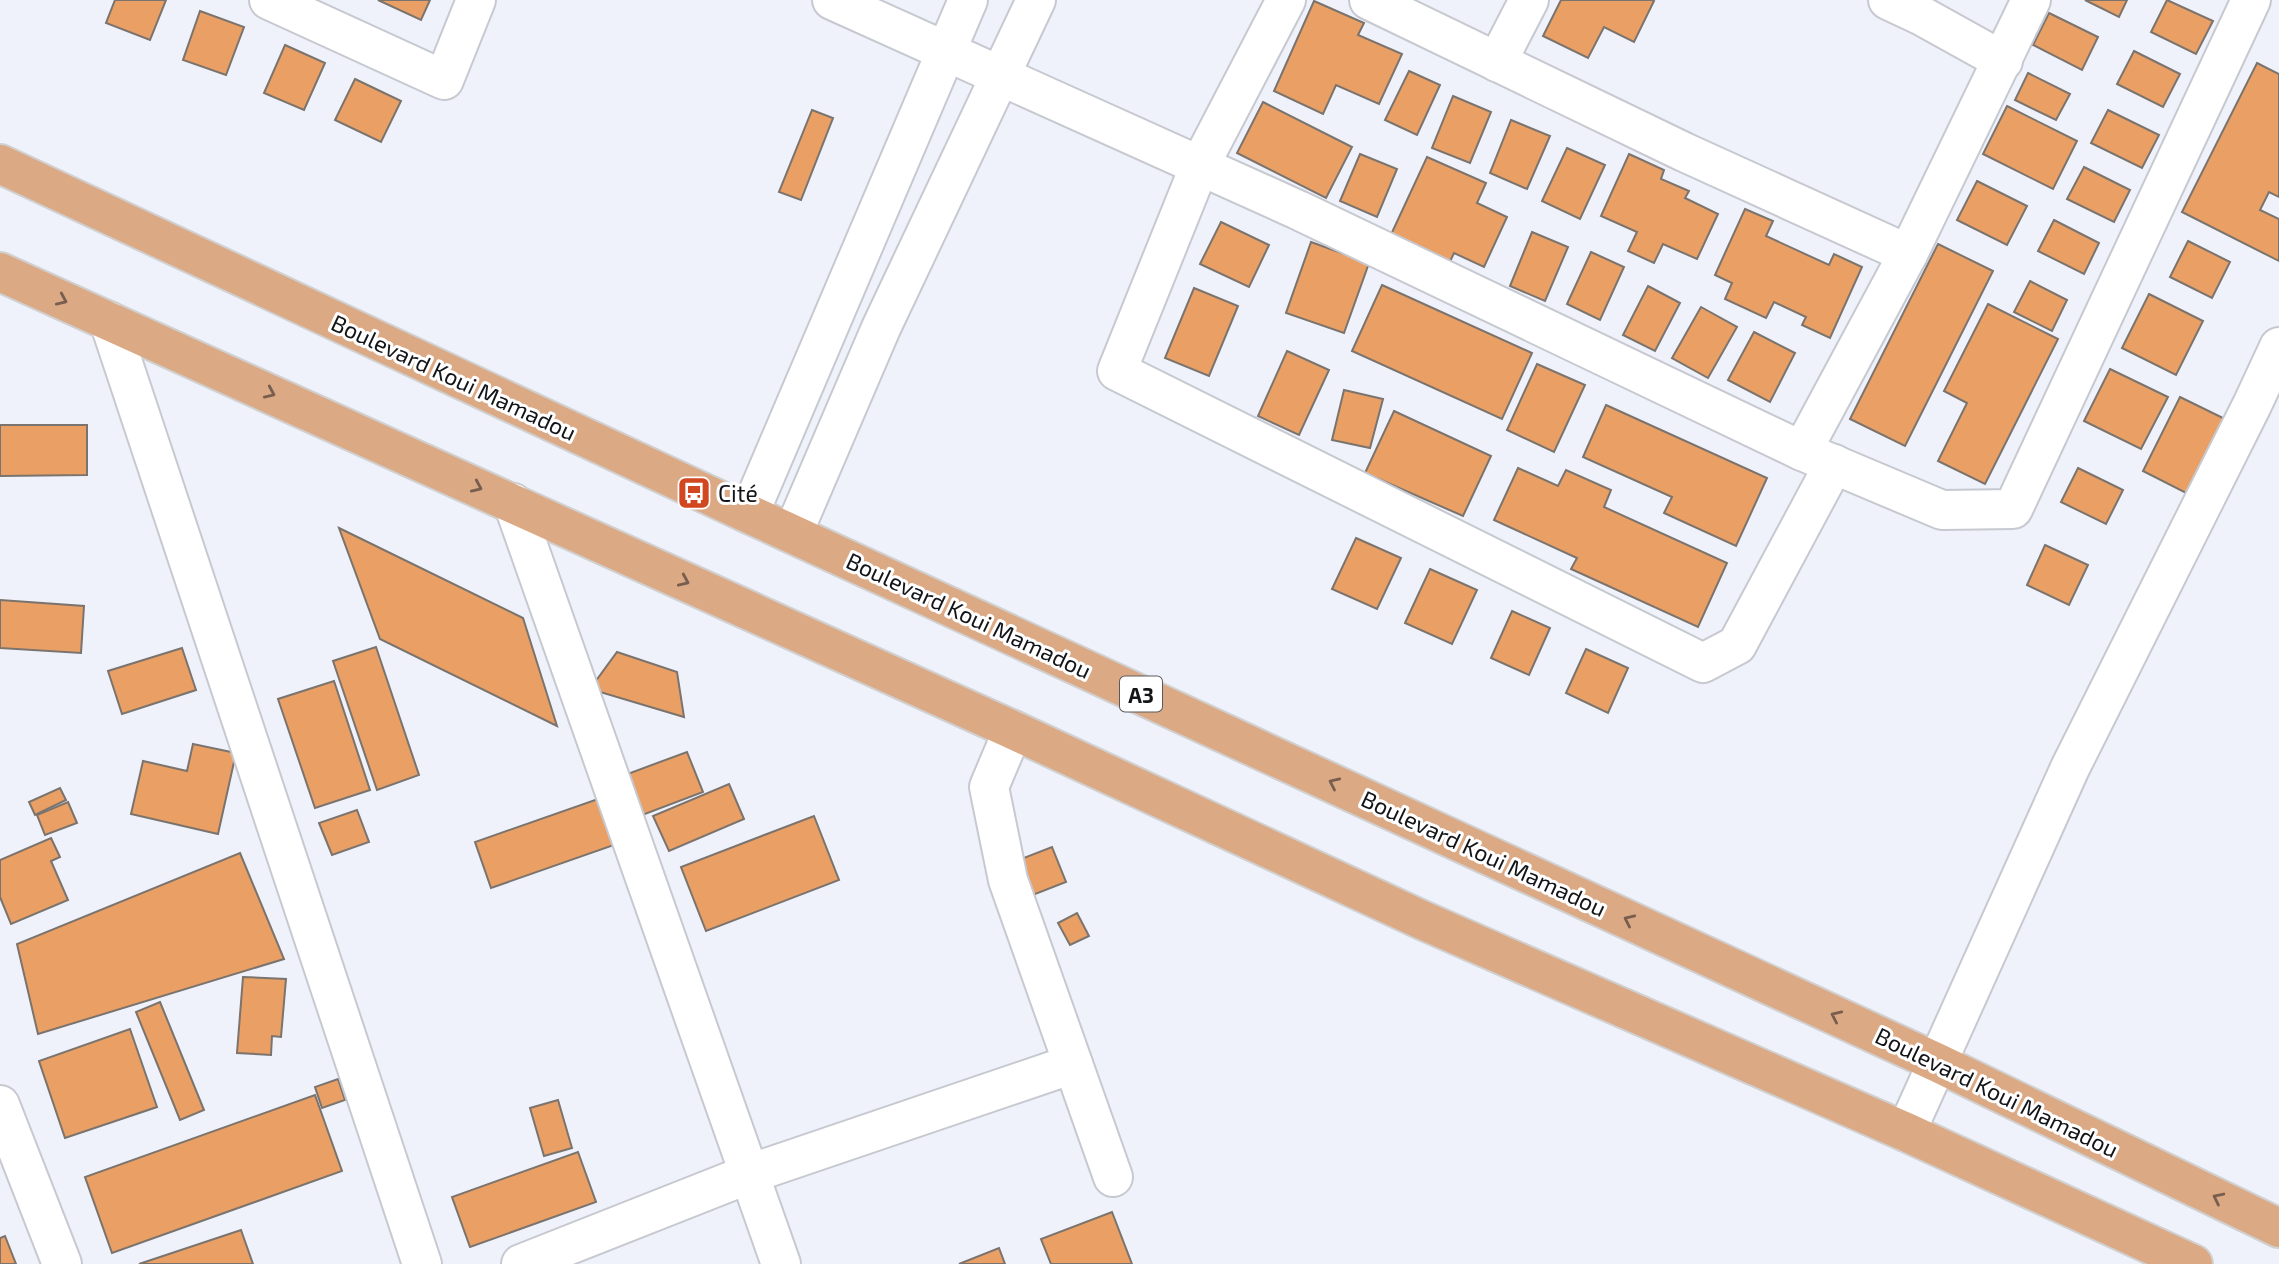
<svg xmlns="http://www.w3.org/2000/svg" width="2279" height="1264" viewBox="0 0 2279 1264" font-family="'Exo 2',sans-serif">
<rect width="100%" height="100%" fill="#eff2fa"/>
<g fill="#eaa064" stroke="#7a736e" stroke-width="2">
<path d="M115 0H166L150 40 106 23Z"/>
<path d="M378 0H430L421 20Z"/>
<path d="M1561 0H1652L1654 1 1634 42 1604 27 1588 58 1543 36Z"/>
<path d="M2085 0H2127L2119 17Z"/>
<path d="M2167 0 2213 21 2196 54 2151 32Z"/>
<path d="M1314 1 1364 23 1358 35 1402 54 1379 104 1336 85 1323 114 1274 91Z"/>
<path d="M200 11 244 27 226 75 183 60Z"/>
<path d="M2049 13 2098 37 2082 70 2033 45Z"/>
<path d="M285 45 325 63 304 110 264 93Z"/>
<path d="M2134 51 2180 74 2163 107 2117 84Z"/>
<path d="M2257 63 2279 74V197L2269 192 2260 210 2279 219V261L2182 212Z"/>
<path d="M1409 71 1440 85 1417 135 1385 120Z"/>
<path d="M2028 73 2070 94 2056 120 2015 100Z"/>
<path d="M355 79 401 101 381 142 335 120Z"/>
<path d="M1453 96 1491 112 1470 163 1432 148Z"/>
<path d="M1263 102 1352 147 1326 198 1237 153Z"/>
<path d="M2007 106 2077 141 2053 189 1983 154Z"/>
<path d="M812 110 833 118 801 200 779 192Z"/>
<path d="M2108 110 2159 135 2142 168 2091 143Z"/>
<path d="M1511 120 1550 136 1527 189 1490 173Z"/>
<path d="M1567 148 1605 165 1580 219 1542 201Z"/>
<path d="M1360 154 1397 169 1377 217 1340 201Z"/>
<path d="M1629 154 1664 170 1661 179 1689 191 1685 198 1718 214 1697 259 1663 244 1654 263 1628 251 1637 232 1601 216Z"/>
<path d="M1427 157 1486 183 1477 203 1507 217 1484 267 1454 253 1447 268 1388 241Z"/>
<path d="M2084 167 2130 190 2114 222 2067 199Z"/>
<path d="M1977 181 2027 206 2007 245 1957 220Z"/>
<path d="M1745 209 1773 221 1766 236 1829 265 1834 254 1862 267 1830 338 1802 325 1806 317 1774 302 1766 318 1725 299 1732 283 1715 275Z"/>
<path d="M2054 220 2099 243 2084 274 2038 251Z"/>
<path d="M1221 222 1269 245 1249 287 1200 264Z"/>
<path d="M1532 232 1568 247 1545 301 1510 286Z"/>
<path d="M2188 241 2230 262 2212 298 2170 277Z"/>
<path d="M1311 242 1369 263 1344 333 1286 313Z"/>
<path d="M1938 244 1993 271 1905 446 1850 419Z"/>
<path d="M1591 252 1624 267 1600 320 1567 304Z"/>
<path d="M2030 281 2067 300 2052 331 2014 312Z"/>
<path d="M1382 285 1532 353 1502 419 1352 351Z"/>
<path d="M1648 286 1680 303 1655 351 1623 335Z"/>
<path d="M1194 288 1238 306 1209 376 1165 358Z"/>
<path d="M2149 294 2203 321 2176 375 2122 348Z"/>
<path d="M1988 304 2058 339 1985 484 1938 461 1967 403 1944 391Z"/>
<path d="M1701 307 1737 327 1708 378 1672 358Z"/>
<path d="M1754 332 1795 353 1770 402 1728 380Z"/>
<path d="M1287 351 1329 370 1299 435 1258 416Z"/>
<path d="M1537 364 1585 385 1554 452 1507 430Z"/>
<path d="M2110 369 2168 397 2141 449 2084 421Z"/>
<path d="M1344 390 1383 399 1370 448 1332 440Z"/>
<path d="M2180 397 2225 419 2188 494 2143 471Z"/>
<path d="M1606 405 1767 478 1736 546 1664 513 1672 497 1583 457Z"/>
<path d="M1394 411 1491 456 1463 516 1365 473Z"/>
<path d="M0 425H87V475L0 476Z"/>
<path d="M1518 468 1558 486 1566 470 1611 490 1604 507 1727 563 1698 627 1571 569 1577 558 1494 520Z"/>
<path d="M2078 468 2123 490 2106 524 2061 502Z"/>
<path d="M339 528 523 618 557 726 380 639Z"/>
<path d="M1356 538 1401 558 1377 609 1332 589Z"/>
<path d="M2045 545 2088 565 2069 605 2027 585Z"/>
<path d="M1430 569 1477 590 1452 644 1405 623Z"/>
<path d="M0 600 84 606 81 653 0 648Z"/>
<path d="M1512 611 1550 628 1529 675 1491 658Z"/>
<path d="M376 647 419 775 377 790 333 661Z"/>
<path d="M182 648 196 690 122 714 108 671Z"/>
<path d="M1586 649 1628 668 1608 713 1566 693Z"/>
<path d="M617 652 677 672 684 717 590 689Z"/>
<path d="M334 681 370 790 315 808 278 699Z"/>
<path d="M193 744 236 753 218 834 131 814 143 761 187 771Z"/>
<path d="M687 752 703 792 637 817 622 776Z"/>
<path d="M729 784 744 819 669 851 653 816Z"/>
<path d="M60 788 66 800 35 815 29 802Z"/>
<path d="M598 799 614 845 491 888 475 842Z"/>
<path d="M68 802 77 823 45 835 37 815Z"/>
<path d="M357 810 369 842 332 855 319 823Z"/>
<path d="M814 816 839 880 706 931 681 867Z"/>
<path d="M51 838 60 857 51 861 68 900 11 924 0 897V860Z"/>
<path d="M1052 847 1066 882 1025 898 1011 863Z"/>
<path d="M240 853 284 959 38 1034 17 944Z"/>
<path d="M1077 913 1089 936 1070 945 1058 923Z"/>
<path d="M243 977 286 979 281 1037 272 1036 271 1055 237 1053Z"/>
<path d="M160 1002 204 1110 180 1120 136 1012Z"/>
<path d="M130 1029 157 1107 65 1138 39 1061Z"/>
<path d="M338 1079 345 1100 322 1108 315 1087Z"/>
<path d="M315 1095 342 1171 112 1253 85 1177Z"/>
<path d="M558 1100 572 1148 544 1156 530 1108Z"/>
<path d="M578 1152 596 1202 470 1247 452 1197Z"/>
<path d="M1112 1212 1132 1264H1051L1041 1239Z"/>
<path d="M241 1230 253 1264H139Z"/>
<path d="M5 1236 16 1264H0V1238Z"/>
<path d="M999 1248 1005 1264H959Z"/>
</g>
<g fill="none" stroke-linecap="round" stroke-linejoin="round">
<defs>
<g id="street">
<path d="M269 0 444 80 476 0"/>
<path d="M832 0 1298 210 1802 451 1942 510 2013 509 2251 0"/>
<path d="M1286 0 1200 165 1117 371 1703 663 1737 645 1834 464"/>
<path d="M1369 0 1684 152 1908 254"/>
<path d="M1888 0 1920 15 2003 61"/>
<path d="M1497 62 1529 0"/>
<path d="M109 321 422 1264"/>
<path d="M1802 451 1908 254 2031 0"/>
<path d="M513 503 781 1264"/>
<path d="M749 514 968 0"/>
<path d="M793 533 881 328 1036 0"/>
<path d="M1013 730 989 787 1008 880 1113 1177"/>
<path d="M0 1105 62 1264"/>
<path d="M1906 1132 2070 768 2252 405 2279 347"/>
<path d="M521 1264 749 1174 1073 1064"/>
</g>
<g id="primary">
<path d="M0 164 749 514 1938 1063 2279 1228"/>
<path d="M0 272 1013 730 1422 920 1906 1132 2193 1264"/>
</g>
</defs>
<use href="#street" stroke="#c7c9d1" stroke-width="42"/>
<use href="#primary" stroke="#d0d0d1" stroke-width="42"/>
<use href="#street" stroke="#fff" stroke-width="38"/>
<use href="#primary" stroke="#dca985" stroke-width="38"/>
</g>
<defs><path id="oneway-chevron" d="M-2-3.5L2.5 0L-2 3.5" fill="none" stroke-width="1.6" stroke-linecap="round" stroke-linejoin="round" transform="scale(1.75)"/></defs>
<g stroke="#785e4e">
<use href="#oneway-chevron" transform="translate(62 300) rotate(24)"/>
<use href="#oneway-chevron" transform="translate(270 393) rotate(24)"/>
<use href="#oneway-chevron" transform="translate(477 487) rotate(24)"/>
<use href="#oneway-chevron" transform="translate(684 581) rotate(24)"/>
<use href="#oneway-chevron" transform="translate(1334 783) rotate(-155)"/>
<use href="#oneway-chevron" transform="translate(1629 920) rotate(-155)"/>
<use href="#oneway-chevron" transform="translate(1836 1016) rotate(-155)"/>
<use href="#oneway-chevron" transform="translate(2218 1198) rotate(-154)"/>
</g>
<defs>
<symbol id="bus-square" viewBox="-11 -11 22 22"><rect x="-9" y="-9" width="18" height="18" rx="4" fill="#d04720" stroke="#fff"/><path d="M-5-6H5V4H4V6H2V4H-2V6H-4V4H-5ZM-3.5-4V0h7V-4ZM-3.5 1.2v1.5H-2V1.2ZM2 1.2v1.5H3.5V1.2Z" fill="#fff"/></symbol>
</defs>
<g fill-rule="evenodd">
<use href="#bus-square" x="675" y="474" width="38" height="38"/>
</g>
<g text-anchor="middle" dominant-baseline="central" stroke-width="6" stroke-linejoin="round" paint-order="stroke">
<rect fill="#fff" stroke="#5a5a5d" stroke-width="2" x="1120" y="676.5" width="42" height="35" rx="5"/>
<g font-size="21" font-weight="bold" fill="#131417">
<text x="1141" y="694">A3</text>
</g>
<g font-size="23" fill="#131417" stroke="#fff">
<text transform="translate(454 377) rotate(25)">Boulevard Koui Mamadou</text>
<text transform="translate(969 615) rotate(25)">Boulevard Koui Mamadou</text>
<text transform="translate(1484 853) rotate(25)">Boulevard Koui Mamadou</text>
<text transform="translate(1997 1092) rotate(26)">Boulevard Koui Mamadou</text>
</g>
<g font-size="23" fill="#131417" stroke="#fff" text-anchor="start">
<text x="718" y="493">Cité</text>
</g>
</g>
</svg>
